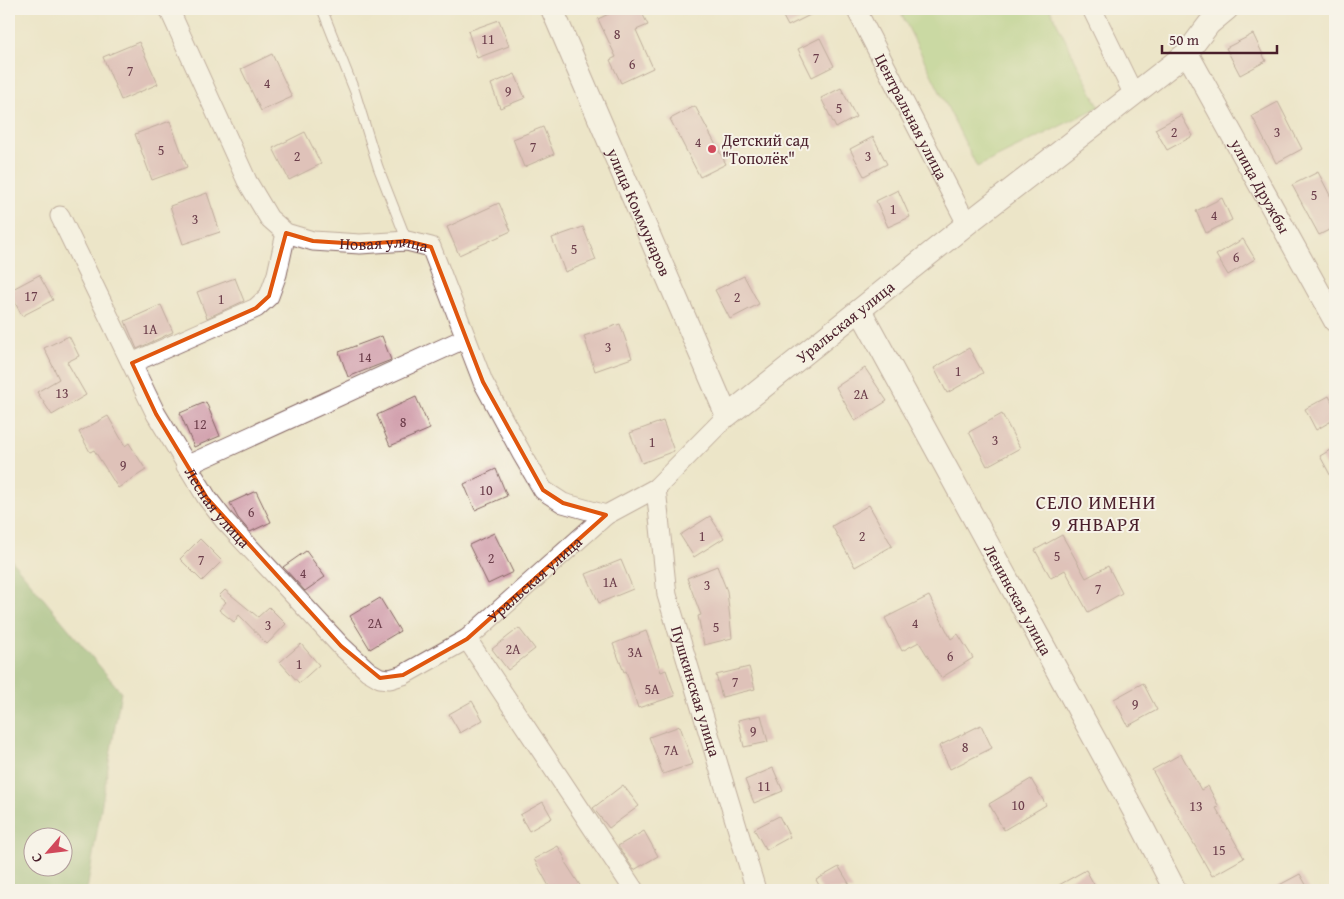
<svg xmlns="http://www.w3.org/2000/svg" width="1344" height="899" viewBox="0 0 1344 899" font-family="'Gentium Book Plus',serif">
<rect width="100%" height="100%" fill="#f7f3e8"/>
<filter id="ink" filterUnits="userSpaceOnUse"><feTurbulence type="fractalNoise" baseFrequency=".02" numOctaves="2"/><feDisplacementMap in="SourceGraphic" scale="10" xChannelSelector="R" yChannelSelector="G"/><feConvolveMatrix kernelMatrix="1 2 1 2 8 2 1 2 1" color-interpolation-filters="sRGB"/></filter>
<filter id="wash" filterUnits="userSpaceOnUse"><feTurbulence type="fractalNoise" baseFrequency=".0096" numOctaves="4" result="noise"/><feDisplacementMap in="SourceGraphic" scale="20" xChannelSelector="R" yChannelSelector="G"/><feGaussianBlur stdDeviation="1.12" result="paint"/><feColorMatrix in="noise" values="0 0 0 0 0 0 0 0 0 0 0 0 0 0 0 0 0 1.4 0 .05"/><feComposite in="paint" operator="in"/></filter>
<g filter="url(#wash)">
<rect width="100%" height="100%" fill="#ece5c8"/>
<path fill="#a1c974" stroke="#767450" d="M899 9H1050L1099 107 977 167Z"/>
<path fill="#80ad66" stroke="#656648" fill-rule="evenodd" d="M9 557 121 692 87 890H9ZM32 836H62V866H32Z"/>
<g id="blocks">
<g fill="#ce97a7">
<path d="M619 9H640L648 25 636 30 653 68 621 83 610 60 616 57 598 19Z"/>
<path d="M779 9H822L788 26Z"/>
<path d="M499 20 509 46 477 58 468 31Z"/>
<path d="M1253 34 1266 61 1240 75 1226 48Z"/>
<path d="M820 38 834 66 812 77 798 49Z"/>
<path d="M139 42 158 84 121 100 103 57Z"/>
<path d="M272 54 292 97 261 111 241 69Z"/>
<path d="M515 74 525 98 500 108 491 84Z"/>
<path d="M841 88 856 117 836 128 821 98Z"/>
<path d="M1278 102 1302 149 1276 163 1252 116Z"/>
<path d="M695 106 726 164 700 177 670 119Z"/>
<path d="M1181 115 1193 136 1167 150 1155 129Z"/>
<path d="M170 121 187 167 152 180 135 134Z"/>
<path d="M543 127 554 154 524 167 513 139Z"/>
<path d="M305 132 321 164 289 180 273 148Z"/>
<path d="M873 137 887 164 864 176 850 149Z"/>
<path d="M1318 172 1335 205V227L1319 235 1292 185Z"/>
<path d="M898 190 910 217 888 227 876 201Z"/>
<path d="M207 193 220 232 183 244 170 206Z"/>
<path d="M1222 198 1232 220 1206 233 1196 211Z"/>
<path d="M499 203 511 231 459 255 447 227Z"/>
<path d="M583 227 596 260 565 272 552 238Z"/>
<path d="M1243 239 1255 259 1228 275 1216 255Z"/>
<path d="M39 275 53 300 22 316 9 291Z"/>
<path d="M744 276 759 304 730 319 715 290Z"/>
<path d="M235 278 244 301 207 318 197 292Z"/>
<path d="M161 305 173 332 137 349 125 321Z"/>
<path d="M620 324 632 358 595 371 584 336Z"/>
<path d="M69 336 79 356 67 362 86 395 52 415 37 392 59 379 44 348Z"/>
<path d="M382 336 391 360 348 377 339 352Z"/>
<path d="M969 348 983 373 947 393 934 368Z"/>
<path d="M865 368 887 401 855 421 836 387Z"/>
<path d="M1329 396 1335 408V419L1316 430 1305 409Z"/>
<path d="M416 397 430 429 390 446 377 415Z"/>
<path d="M206 402 220 436 194 447 180 413Z"/>
<path d="M1002 414 1020 448 987 466 969 432Z"/>
<path d="M108 416 125 446 129 443 146 470 118 488 94 450 90 452 79 432Z"/>
<path d="M663 421 674 451 642 463 630 433Z"/>
<path d="M1335 447V484L1320 456Z"/>
<path d="M496 469 507 496 475 510 464 484Z"/>
<path d="M256 491 271 522 250 532 238 518 230 503Z"/>
<path d="M869 505 892 546 855 567 832 526Z"/>
<path d="M710 516 724 538 694 557 680 535Z"/>
<path d="M494 533 513 572 488 584 469 545Z"/>
<path d="M1062 535 1086 578 1108 566 1122 593 1088 612 1065 570 1051 578 1035 550Z"/>
<path d="M200 539 222 561 202 581 180 559Z"/>
<path d="M306 551 325 577 305 591 283 567Z"/>
<path d="M621 560 633 589 599 603 586 574Z"/>
<path d="M717 566 727 591 732 638 704 645 698 616 701 615 687 578Z"/>
<path d="M225 590 258 617 269 607 286 624 267 644 239 615 234 622 219 610 226 602 219 596Z"/>
<path d="M929 596 951 639 958 634 973 658 941 678 919 642 902 651 885 618Z"/>
<path d="M380 598 400 631 370 649 350 616Z"/>
<path d="M519 628 535 649 508 670 492 649Z"/>
<path d="M646 631 661 672 666 670 675 696 638 708 626 671 624 672 613 644Z"/>
<path d="M301 644 319 665 299 683 280 662Z"/>
<path d="M749 667 755 689 722 697 716 675Z"/>
<path d="M1143 683 1157 710 1128 726 1114 699Z"/>
<path d="M472 701 483 720 460 733 449 714Z"/>
<path d="M761 715 768 742 744 747 738 720Z"/>
<path d="M981 725 992 748 950 769 939 746Z"/>
<path d="M680 726 693 764 663 774 649 737Z"/>
<path d="M1181 754 1201 790 1208 786 1219 807 1216 808 1244 858 1212 876 1152 770Z"/>
<path d="M773 768 783 791 754 803 745 780Z"/>
<path d="M1031 779 1046 805 1004 830 989 804Z"/>
<path d="M623 785 639 806 609 828 593 808Z"/>
<path d="M543 802 552 818 529 831 520 815Z"/>
<path d="M779 816 790 837 766 850 754 829Z"/>
<path d="M644 831 658 856 634 870 618 846Z"/>
<path d="M558 846 566 860 565 862 583 890H551L534 859Z"/>
<path d="M839 867 853 890H822L816 880Z"/>
<path d="M1086 870 1097 890H1050Z"/>
<path d="M1300 874 1309 890H1270Z"/>
</g>
</g>
</g>
<g filter="url(#ink)">
<use href="#blocks" fill-opacity="0" stroke="#836462" stroke-width="1"/>
<g fill="none" stroke-linecap="round" stroke-linejoin="round">
<defs>
<path id="service" d="M322 9 355 92 378 167 407 241"/>
<g id="minor">
<path id="s1" d="M169 9 247 181 269 218 286 233 313 241 360 244 407 241 431 247 483 382 522 454 543 490 563 503 606 515"/>
<path id="s2" d="M856 9 967 224"/>
<path d="M1092 9 1133 93"/>
<path id="s3" d="M60 216 156 414 207 498 224 520 341 646 368 671 380 678 390 679 403 675 467 639 606 515 656 488 727 416"/>
<path d="M132 363 256 308 269 296 277 274 286 233"/>
<path d="M186 466 466 338"/>
<path id="s4" d="M656 488 667 595 756 890"/>
<path d="M467 639 634 890"/>
</g>
<g id="tertiary">
<path id="s5" d="M552 9 727 416 967 224 1187 53 1209 24 1227 9"/>
<path id="s6" d="M1187 53 1335 321"/>
<path id="s7" d="M860 310 1141 824 1175 890"/>
</g>
</defs>
<use href="#service" stroke="#836462" stroke-width="11"/>
<use href="#minor" stroke="#836462" stroke-width="21"/>
<use href="#tertiary" stroke="#836462" stroke-width="24"/>
<use href="#service" stroke="#fff" stroke-width="9"/>
<use href="#minor" stroke="#fff" stroke-width="19"/>
<use href="#tertiary" stroke="#fff" stroke-width="22"/>
</g>
</g>
<path d="M0 0H1344V899H0ZM286 233 313 241 360 244 407 241 431 247 483 382 543 490 563 503 606 515 467 639 403 675 380 678 341 646 207 498 156 414 132 363 256 308 269 296Z" fill="#ece5c8" fill-opacity=".55" fill-rule="evenodd"/>
<path fill="none" stroke="#e0560e" stroke-width="4" stroke-linejoin="round" d="M286 233 313 241 360 244 407 241 431 247 483 382 543 490 563 503 606 515 467 639 403 675 380 678 341 646 207 498 156 414 132 363 256 308 269 296Z"/>
<circle fill="#d1495b" stroke="#f7f3e8" stroke-width="2" cx="712" cy="149" r="5"/>
<g text-anchor="middle" dominant-baseline="central" stroke-width="4" stroke-linejoin="round" paint-order="stroke">
<g font-size="14" fill="#6b3d4a">
<text x="617" y="34">8</text>
<text x="488" y="39">11</text>
<text x="816" y="58">7</text>
<text x="632" y="64">6</text>
<text x="130" y="71">7</text>
<text x="267" y="83">4</text>
<text x="508" y="91">9</text>
<text x="839" y="108">5</text>
<text x="1174" y="132">2</text>
<text x="1277" y="132">3</text>
<text x="698" y="142">4</text>
<text x="533" y="147">7</text>
<text x="161" y="150">5</text>
<text x="297" y="156">2</text>
<text x="868" y="156">3</text>
<text x="1314" y="195">5</text>
<text x="893" y="209">1</text>
<text x="1214" y="215">4</text>
<text x="195" y="219">3</text>
<text x="574" y="249">5</text>
<text x="1236" y="257">6</text>
<text x="31" y="296">17</text>
<text x="737" y="297">2</text>
<text x="221" y="299">1</text>
<text x="150" y="329">1А</text>
<text x="608" y="347">3</text>
<text x="365" y="357">14</text>
<text x="958" y="371">1</text>
<text x="62" y="393">13</text>
<text x="861" y="394">2А</text>
<text x="403" y="422">8</text>
<text x="200" y="424">12</text>
<text x="995" y="440">3</text>
<text x="652" y="442">1</text>
<text x="123" y="465">9</text>
<text x="486" y="490">10</text>
<text x="251" y="512">6</text>
<text x="702" y="536">1</text>
<text x="862" y="536">2</text>
<text x="1057" y="556">5</text>
<text x="491" y="558">2</text>
<text x="201" y="560">7</text>
<text x="303" y="573">4</text>
<text x="610" y="582">1А</text>
<text x="707" y="585">3</text>
<text x="1098" y="589">7</text>
<text x="375" y="623">2А</text>
<text x="915" y="623">4</text>
<text x="268" y="625">3</text>
<text x="716" y="627">5</text>
<text x="513" y="649">2А</text>
<text x="635" y="652">3А</text>
<text x="950" y="656">6</text>
<text x="299" y="664">1</text>
<text x="735" y="682">7</text>
<text x="652" y="689">5А</text>
<text x="1135" y="704">9</text>
<text x="753" y="731">9</text>
<text x="965" y="747">8</text>
<text x="671" y="750">7А</text>
<text x="764" y="786">11</text>
<text x="1018" y="805">10</text>
<text x="1196" y="806">13</text>
<text x="1219" y="850">15</text>
</g>
<g font-size="16" fill="#4a1f2b" stroke="#f7f3e8">
<text stroke="none"><textPath href="#s2" startOffset="121">Центральная улица</textPath></text>
<text stroke="none"><textPath href="#s6" startOffset="152">улица Дружбы</textPath></text>
<text stroke="none"><textPath href="#s5" startOffset="221">улица Коммунаров</textPath></text>
<text stroke="none"><textPath href="#s1" startOffset="354">Новая улица</textPath></text>
<text stroke="none"><textPath href="#s5" startOffset="594">Уральская улица</textPath></text>
<text stroke="none"><textPath href="#s3" startOffset="332">Лесная улица</textPath></text>
<text stroke="none"><textPath href="#s3" startOffset="756">Уральская улица</textPath></text>
<text stroke="none"><textPath href="#s7" startOffset="330">Ленинская улица</textPath></text>
<text stroke="none"><textPath href="#s4" startOffset="208">Пушкинская улица</textPath></text>
</g>
<g font-size="16" fill="#4a1f2b" stroke="#f7f3e8" text-anchor="start">
<text x="722" y="140">Детский сад<tspan x="722" dy="18">"Тополёк"</tspan></text>
</g>
<g font-size="19" letter-spacing="1" fill="#4a1f2b" stroke="#f7f3e8">
<text x="1096" y="502">СЕЛО ИМЕНИ<tspan x="1096" dy="22">9 ЯНВАРЯ</tspan></text>
</g>
</g>
<rect width="1344" height="899" fill="none" stroke="#f7f3e8" stroke-width="30"/>
<g transform="translate(48 852) rotate(242)"><circle r="24" fill="#f7f3e8" stroke="#b29e9c"/>
<path d="M0-4L9 19L0 12L-9 19Z" fill="#d1495b"/>
<text y="-8" font-size="14" font-weight="bold" text-anchor="middle" fill="#4a1f2b">С</text>
</g>
<path d="M1162 45v8h115v-8" fill="none" stroke="#4a1f2b" stroke-width="2.5"/>
<text x="1169" y="45" font-size="15" fill="#4a1f2b" stroke="#f7f3e8" stroke-width="4" paint-order="stroke">50 m</text>
</svg>
